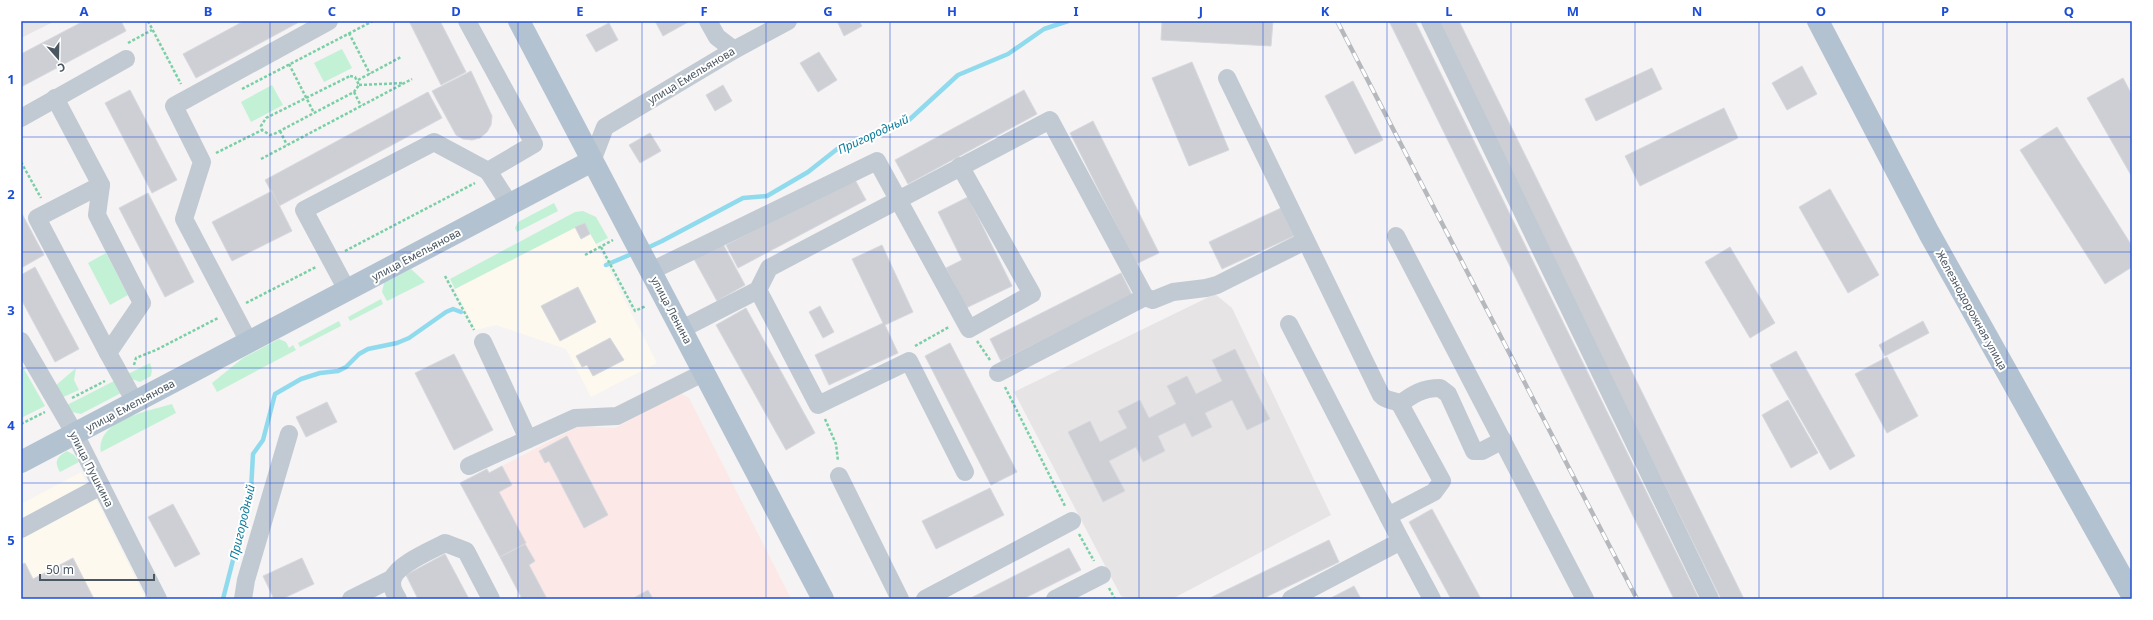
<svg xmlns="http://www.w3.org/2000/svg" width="2153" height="620" viewBox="0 0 2153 620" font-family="'Noto Sans',sans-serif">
<rect width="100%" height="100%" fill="#f5f3f3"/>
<g fill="#fdf9ef">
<path d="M585 223 657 363 591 397 566 349 496 325 476 330 455 289Z"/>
<path d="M81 472 101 508 146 599H21V504Z"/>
</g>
<g fill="#e6e4e5">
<path d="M21 21H55L21 38Z"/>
<path d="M1215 294 1232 308 1331 515 1172 599H1133L1121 596 1014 392Z"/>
</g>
<path fill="#fce8e6" d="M680 393 689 398 791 599H522L460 483 487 469 489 473 579 426 615 428Z"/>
<g fill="#c3f1d5">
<path d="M342 49 352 68 324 82 314 63Z"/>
<path d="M272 85 283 105 251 122 241 102Z"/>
<path d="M554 203 558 211 517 232 515 228 518 222Z"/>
<path d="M583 211 596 217 608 238 596 244 584 223 455 289 450 279 575 212Z"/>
<path d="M106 253 128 295 110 305 88 263Z"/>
<path d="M411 269 425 282 387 301 382 292 384 283Z"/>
<path d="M381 299 383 304 350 321 348 317Z"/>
<path d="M339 321 341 326 300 347 298 343Z"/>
<path d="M279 339 286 342 289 348 293 345 296 350 217 392 212 383 243 358Z"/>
<path d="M150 363 152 370 151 376 140 382 132 379 128 374Z"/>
<path d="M21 364 45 406 21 418Z"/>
<path d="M76 368 74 380 79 390 61 398 54 387Z"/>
<path d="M118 379 121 393 81 414 72 412 65 406Z"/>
<path d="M172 404 176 413 101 452C96 420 149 411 172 404Z"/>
<path d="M67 451 74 455 79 462 60 472C54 462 56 457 67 451Z"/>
</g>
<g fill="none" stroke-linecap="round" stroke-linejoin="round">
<g stroke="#90daee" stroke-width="4.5">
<path d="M645 249 662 241 743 198 767 196 808 172 841 146 909 120 958 75 1008 54 1044 29 1068 21"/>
<path d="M606 265 634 253"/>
<path d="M223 599 251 490 253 454 263 440 275 394 301 379 320 373 338 371 346 367 359 354 368 349 397 343 409 338 446 312 453 309 461 312"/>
</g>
</g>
<g fill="#cdcfd5" stroke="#d7d9de">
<path d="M84 21H121L126 31 21 87V54Z"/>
<path d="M244 21H301L196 78 183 54Z"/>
<path d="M409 21H440L466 72 441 85Z"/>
<path d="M655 21H690L663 36Z"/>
<path d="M837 21H859L862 26 844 36Z"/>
<path d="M1162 21H1273L1271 46 1161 40Z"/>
<path d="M1389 21H1415L1699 599H1674Z"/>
<path d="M1435 21H1459L1744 599H1721Z"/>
<path d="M609 23 618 40 596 52 586 35Z"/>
<path d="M819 52 837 80 818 92 800 63Z"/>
<path d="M1192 62 1229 150 1189 166 1152 78Z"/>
<path d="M1802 66 1817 94 1787 110 1772 83Z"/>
<path d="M1652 68 1662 89 1596 121 1585 99Z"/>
<path d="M471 71 492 116 491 125 487 132 480 138 472 140 463 139 456 135 432 91Z"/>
<path d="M2123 78 2132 95V177L2087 98Z"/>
<path d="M1353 81 1383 140 1355 154 1325 96Z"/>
<path d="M723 85 732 101 715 111 706 95Z"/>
<path d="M130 90 177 180 152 193 105 103Z"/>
<path d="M1024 90 1037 114 908 184 895 160Z"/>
<path d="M428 92 442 118 279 206 265 180Z"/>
<path d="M1724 108 1738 138 1640 186 1625 156Z"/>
<path d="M1093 121 1159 253 1136 264 1070 133Z"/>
<path d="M2057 127 2132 246V267L2105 284 2020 150Z"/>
<path d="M650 133 661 151 640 163 629 145Z"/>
<path d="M854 178 866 200 738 268 726 245Z"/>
<path d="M1830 189 1879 275 1848 293 1799 207Z"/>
<path d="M272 191 292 231 232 261 212 222Z"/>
<path d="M148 193 194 282 165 297 119 208Z"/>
<path d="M968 197 1012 286 966 308 946 268 962 260 938 212Z"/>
<path d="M1281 208 1294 236 1222 269 1209 242Z"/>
<path d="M21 212 44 255 21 268Z"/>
<path d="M585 223 590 234 581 239 575 227Z"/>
<path d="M723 244 745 285 717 301 694 259Z"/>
<path d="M882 245 913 312 885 325 898 353 829 385 815 355 883 323 852 259Z"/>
<path d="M1730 247 1775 323 1750 338 1705 262Z"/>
<path d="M35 267 79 349 55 362 21 299V275Z"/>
<path d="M1121 273 1132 295 1001 361 990 339Z"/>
<path d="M578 287 596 322 560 341 541 306Z"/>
<path d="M820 306 834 332 823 338 809 312Z"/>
<path d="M746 308 815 433 786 450 716 325Z"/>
<path d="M1923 321 1929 333 1885 356 1879 345Z"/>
<path d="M610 338 624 360 593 376 587 365 582 367 576 356Z"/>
<path d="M950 343 1017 472 991 485 925 356Z"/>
<path d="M1235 349 1270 419 1247 430 1232 400 1205 413 1212 427 1192 437 1185 423 1158 436 1165 451 1143 462 1136 447 1109 461 1125 491 1103 502 1068 432 1090 421 1100 442 1127 428 1118 411 1140 400 1149 418 1176 404 1167 386 1187 376 1196 394 1222 381 1212 360Z"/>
<path d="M1796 351 1855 456 1830 470 1770 365Z"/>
<path d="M454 354 493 430 454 450 415 373Z"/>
<path d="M1887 357 1918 416 1887 433 1855 374Z"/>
<path d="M1788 400 1818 453 1791 468 1762 415Z"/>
<path d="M327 402 337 422 306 437 296 417Z"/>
<path d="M567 436 608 515 584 528 549 461 545 463 539 451Z"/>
<path d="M502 466 512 485 499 492 526 543 500 557 460 483 487 469 489 473Z"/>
<path d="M990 488 1004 515 936 549 922 521Z"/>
<path d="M173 504 200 554 175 567 148 517Z"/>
<path d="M1432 509 1481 599H1451L1409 522Z"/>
<path d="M1329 540 1339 562 1262 599H1208Z"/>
<path d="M525 544 535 561 529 565 547 599H522L500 557Z"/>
<path d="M1069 548 1081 570 1023 599H969Z"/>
<path d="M445 554 469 599H418L406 575Z"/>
<path d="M73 558 94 599H21V565L25 563 33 579Z"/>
<path d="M302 558 314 584 282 599H274L263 576Z"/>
<path d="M1354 586 1361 599H1331V598Z"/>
<path d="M648 590 653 599H632Z"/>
</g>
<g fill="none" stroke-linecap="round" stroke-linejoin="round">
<g stroke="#7ad0a6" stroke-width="2.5" stroke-dasharray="3 2" stroke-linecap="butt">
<path d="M148 21 181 84"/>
<path d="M349 33 370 74"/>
<path d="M128 43 152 30"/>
<path d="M289 64 314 113"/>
<path d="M350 76 355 77 359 85 354 92 274 134 270 135 262 130 261 126 266 118Z"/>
<path d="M358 80 401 57"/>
<path d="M359 85 404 83"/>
<path d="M242 89 373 21"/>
<path d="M354 92 361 106"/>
<path d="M280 131 287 145"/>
<path d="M216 153 262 130"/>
<path d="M261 159 412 79"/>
<path d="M21 162 41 198"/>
<path d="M601 247 635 311 646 306"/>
<path d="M345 251 475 183"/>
<path d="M585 255 613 240"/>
<path d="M445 276 474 330"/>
<path d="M246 303 316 267"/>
<path d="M977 341 990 360"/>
<path d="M915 346 949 327"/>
<path d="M134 365 136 358 156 350 218 318"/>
<path d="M1005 387 1065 506"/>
<path d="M72 398 105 381"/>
<path d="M825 419 836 444 838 461"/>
<path d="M21 424 45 412"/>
<path d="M1079 534 1094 561"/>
<path d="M1109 588 1115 599"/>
</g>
<g stroke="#c1cad2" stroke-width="18">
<path d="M708 21 717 37 734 50"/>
<path d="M1430 21 1710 599"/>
<path d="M1227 78 1381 395C1387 402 1394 399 1400 404L1442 481 1434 492 1388 516 1401 541"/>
<path d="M55 98 101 185 97 215 142 303 108 353 135 402"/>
<path d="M21 118 126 59"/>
<path d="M592 161 605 127 734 50 788 21"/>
<path d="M488 171 510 205"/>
<path d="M101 185 37 218 108 353"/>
<path d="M1396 236 1585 599"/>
<path d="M651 271 877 161 969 329 1032 294 960 166"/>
<path d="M347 290 304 210 434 142 488 171 534 144 467 21"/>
<path d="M758 290 818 405 909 361 965 472"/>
<path d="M1145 297 1153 300 1173 292 1206 288 1217 285 1305 241"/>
<path d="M1289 324 1388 516"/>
<path d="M682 329 758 290 769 268 1050 120 1145 297 998 373"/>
<path d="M21 341 75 434 158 599"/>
<path d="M249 342 184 219 202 162 174 106 329 21"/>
<path d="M483 342 528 439"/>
<path d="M1400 404C1413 394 1423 388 1440 388L1448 394 1474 451H1482L1503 440"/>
<path d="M469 466 575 418 617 416 705 372"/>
<path d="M839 476 900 599"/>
<path d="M21 529 101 486"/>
<path d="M243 599 246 580 289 434"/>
<path d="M351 599 393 578"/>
<path d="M398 599C394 592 390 586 393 578 398 564 432 550 445 543L466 551 491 599"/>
<path d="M925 599 1072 521"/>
<path d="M1055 599 1102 575"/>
<path d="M1291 599 1401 541 1432 599"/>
</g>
<g stroke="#b3c2d1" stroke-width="22">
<path d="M519 21 823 599"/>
<path d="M1818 21 1929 233 2132 595"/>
<path d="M21 462 592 161"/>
</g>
<defs>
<path id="rail" d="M1337 21 1637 599"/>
</defs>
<use href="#rail" stroke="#b5b8bd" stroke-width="4.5"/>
<use href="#rail" stroke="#fff" stroke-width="3" stroke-dasharray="9" stroke-linecap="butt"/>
</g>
<path fill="none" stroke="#1d4ed8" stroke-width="1" stroke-opacity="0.55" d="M146 21V599M270 21V599M394 21V599M518 21V599M642 21V599M766 21V599M890 21V599M1014 21V599M1139 21V599M1263 21V599M1387 21V599M1511 21V599M1635 21V599M1759 21V599M1883 21V599M2007 21V599M21 137H2132M21 252H2132M21 368H2132M21 483H2132"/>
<g text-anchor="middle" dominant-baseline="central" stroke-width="4" stroke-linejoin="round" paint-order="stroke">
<g font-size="11" fill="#4a5661" stroke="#fff">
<text transform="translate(691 75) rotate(-31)">улица Емельянова</text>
<text transform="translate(416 254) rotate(-28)">улица Емельянова</text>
<text transform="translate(672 310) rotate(62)">улица Ленина</text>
<text transform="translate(1972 310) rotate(61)">Железнодорожная улица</text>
<text transform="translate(130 405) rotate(-28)">улица Емельянова</text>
<text transform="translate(92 469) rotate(63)">улица Пушкина</text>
</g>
<g font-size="12" font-style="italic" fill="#0c7c9b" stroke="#fff">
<text transform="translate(873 134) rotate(-25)">Пригородный</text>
<text transform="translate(242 522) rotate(-77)">Пригородный</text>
</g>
</g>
<rect width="2153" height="620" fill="none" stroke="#ffffff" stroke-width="44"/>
<g transform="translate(58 58) rotate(160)" stroke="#ffffff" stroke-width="3" paint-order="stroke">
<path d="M0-3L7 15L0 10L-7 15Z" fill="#4a5661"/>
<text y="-6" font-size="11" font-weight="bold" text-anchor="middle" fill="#4a5661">С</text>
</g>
<path d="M40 574v6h114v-6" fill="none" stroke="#4a5661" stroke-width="2"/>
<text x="46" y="574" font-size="12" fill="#4a5661" stroke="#ffffff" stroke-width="3" paint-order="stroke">50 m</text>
<rect x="22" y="22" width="2109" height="576" fill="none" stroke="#1d4ed8" stroke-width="1.5"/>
<g font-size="13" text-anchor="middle" font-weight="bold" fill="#1d4ed8">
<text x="84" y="16">A</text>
<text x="208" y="16">B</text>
<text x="332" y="16">C</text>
<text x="456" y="16">D</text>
<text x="580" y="16">E</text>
<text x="704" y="16">F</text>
<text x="828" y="16">G</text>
<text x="952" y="16">H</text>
<text x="1076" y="16">I</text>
<text x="1201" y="16">J</text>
<text x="1325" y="16">K</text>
<text x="1449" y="16">L</text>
<text x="1573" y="16">M</text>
<text x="1697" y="16">N</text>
<text x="1821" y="16">O</text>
<text x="1945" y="16">P</text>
<text x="2069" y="16">Q</text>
<text x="11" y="84">1</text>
<text x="11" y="199">2</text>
<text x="11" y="315">3</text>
<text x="11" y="430">4</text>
<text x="11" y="545">5</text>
</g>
</svg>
